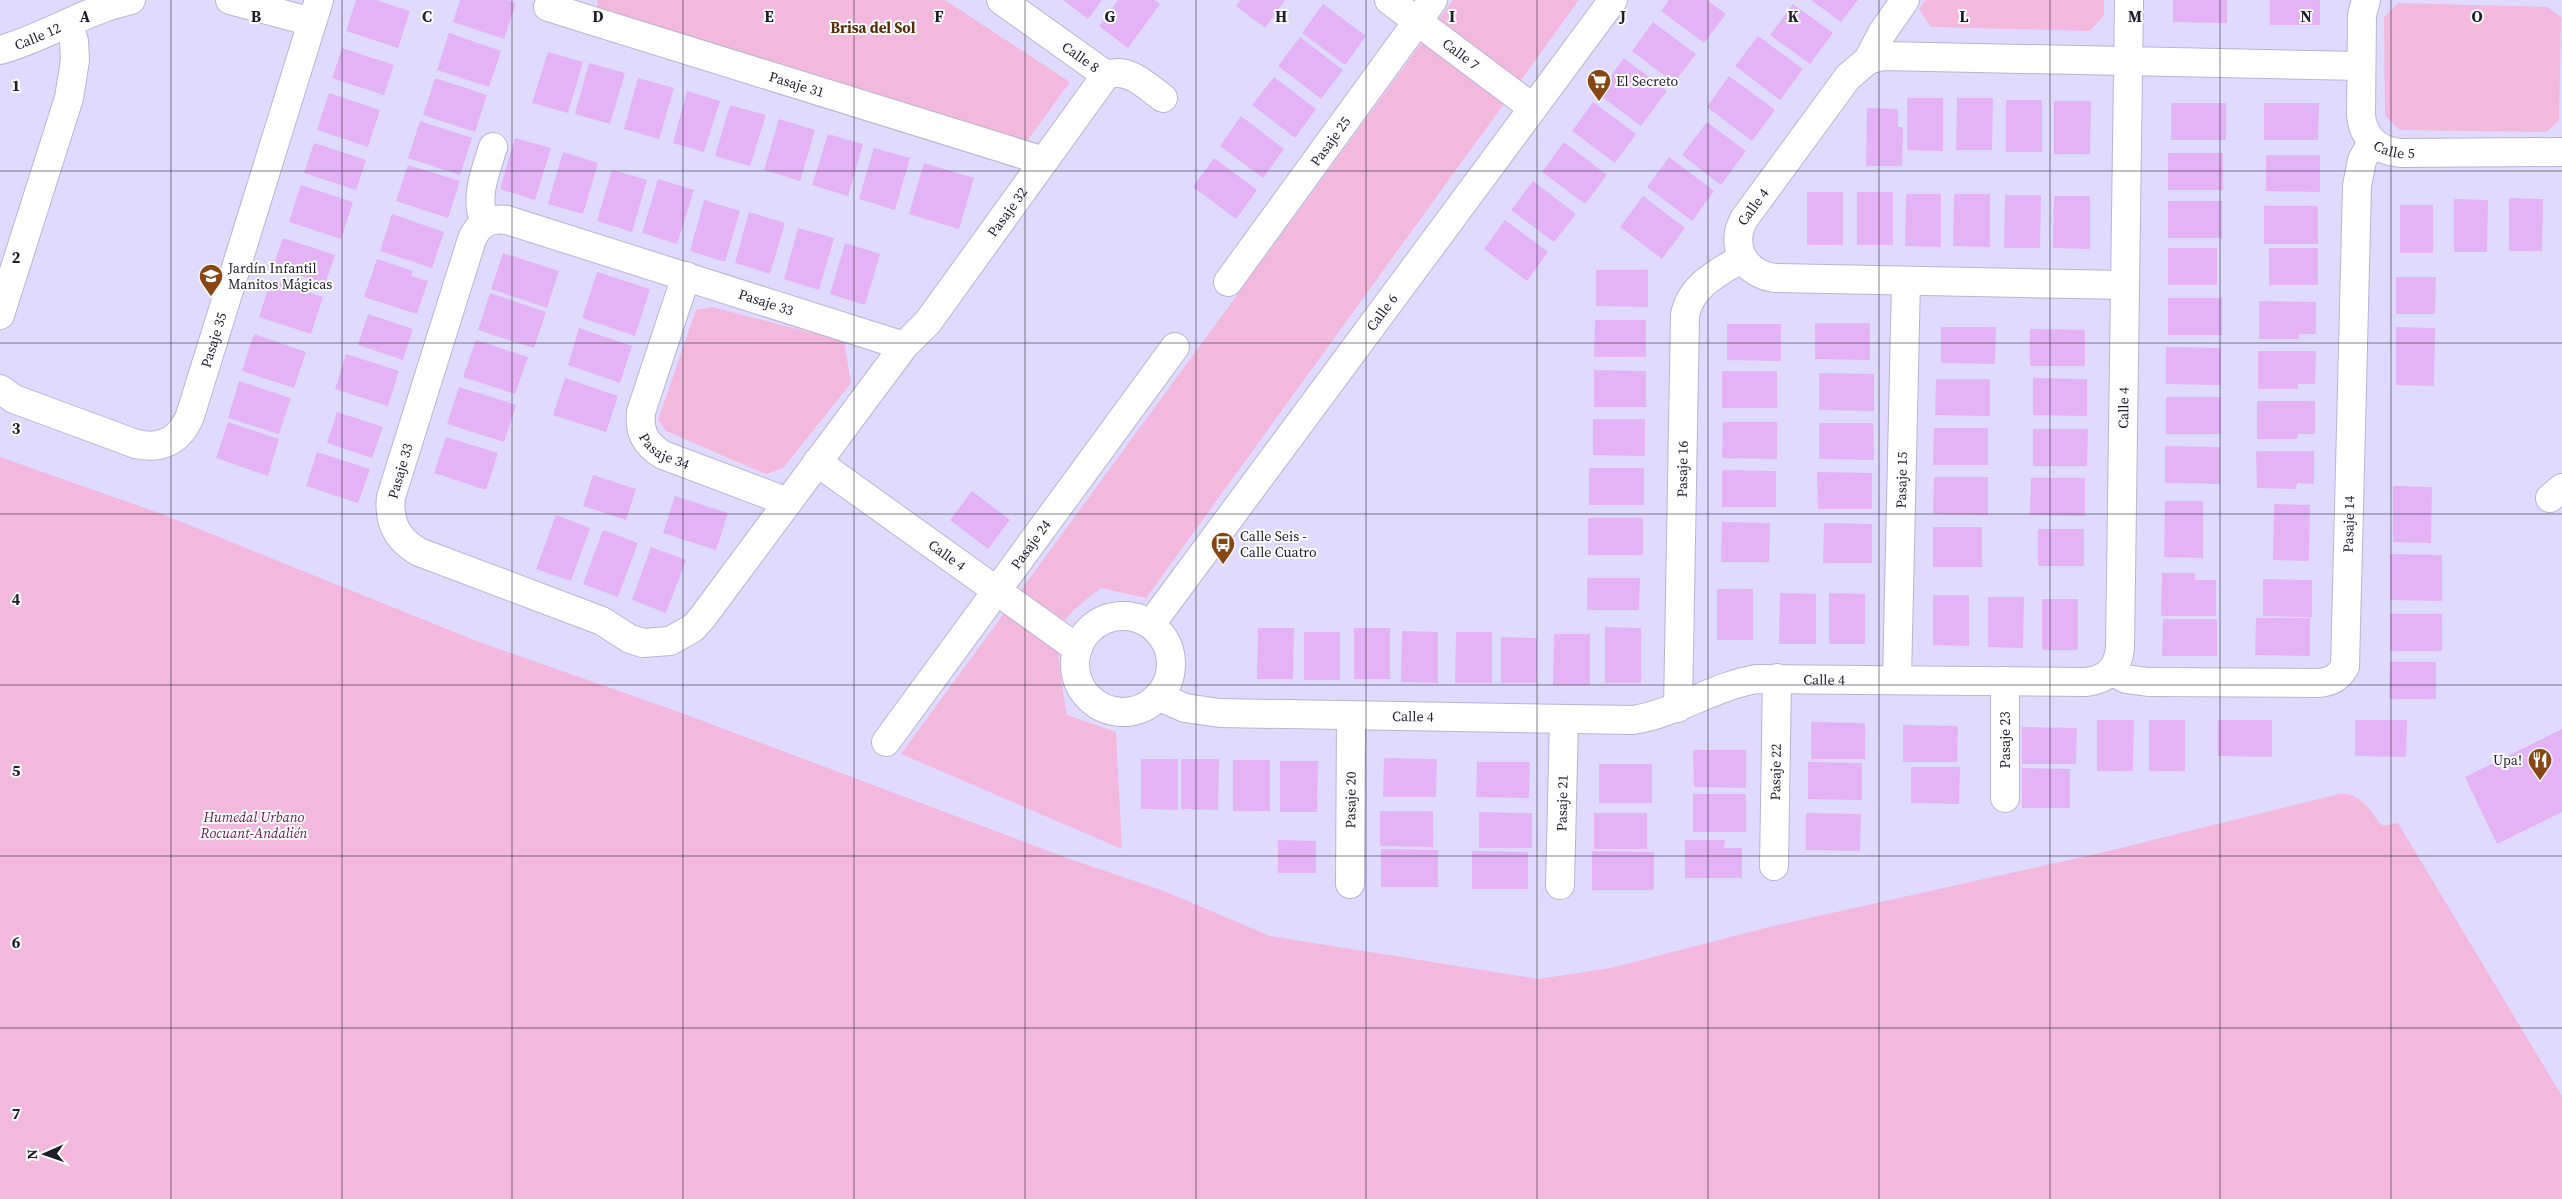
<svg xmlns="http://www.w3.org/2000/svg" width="2562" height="1199" viewBox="0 0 2562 1199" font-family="'Source Serif 4',serif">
<rect width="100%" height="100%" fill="#e0dbfe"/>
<g fill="#f2b8dd">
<path d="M597 0H945L1070 82 1027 141 597 11Z"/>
<path d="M1453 0H1579L1146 598 1101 588C1087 599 1071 610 1061 626 1053 641 1064 697 1067 715L1116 732 1122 849 901 754Z"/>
<path d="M1926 0H2104V15L2090 31 1931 27 1919 9Z"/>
<path d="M2398 3 2547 7 2561 17 2559 120 2547 132 2400 130 2385 116 2384 17Z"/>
<path d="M712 307 844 341 851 383 783 468 766 474 666 431 658 420 696 310Z"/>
<path d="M0 457 162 514 474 640 679 712 1067 858 1164 891 1270 936 1538 979 1611 968 1769 927 2100 853 2339 794C2361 792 2370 811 2382 826L2398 823 2562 1096V1199H0Z"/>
</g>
<g fill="#e3b3f5">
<path d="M356 0H376L410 11 398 48 346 31Z"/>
<path d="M460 0H508L516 3 504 39 453 22Z"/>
<path d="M1063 0H1102L1088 19Z"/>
<path d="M1118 0H1154L1160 4 1128 48 1099 26Z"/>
<path d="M1241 0H1285L1265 28 1236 6Z"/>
<path d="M1669 0H1707L1726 14 1704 43 1661 11Z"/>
<path d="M1811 0H1858L1841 22Z"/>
<path d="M2173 0H2227V23L2173 22Z"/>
<rect x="2270" y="0" width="50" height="25"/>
<path d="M1323 4 1366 36 1345 65 1302 33Z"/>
<path d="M1793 4 1833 33 1810 64 1770 35Z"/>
<path d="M1653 22 1696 54 1674 83 1632 51Z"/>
<path d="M449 33 501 51 489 87 437 70Z"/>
<path d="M1758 36 1803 69 1780 100 1735 66Z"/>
<path d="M1300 37 1343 70 1321 99 1278 66Z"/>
<path d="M342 48 394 65 384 95 332 78Z"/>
<path d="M548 52 583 62 568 113 532 103Z"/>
<path d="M1624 58 1667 91 1641 126 1598 94Z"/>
<path d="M589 63 625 73 610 124 575 114Z"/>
<path d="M1729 76 1775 110 1752 141 1707 107Z"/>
<path d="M1274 77 1316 109 1295 138 1252 105Z"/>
<path d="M435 78 487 95 475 132 423 115Z"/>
<path d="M638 78 674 88 659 139 624 129Z"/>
<path d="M687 91 720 101 704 152 673 143Z"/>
<path d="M329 93 380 110 368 147 317 130Z"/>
<path d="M1907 98H1943V151L1907 150Z"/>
<path d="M1957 98H1993L1992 150H1956Z"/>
<rect x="2006" y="100" width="36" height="52"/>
<path d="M2054 101H2091L2090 154H2054Z"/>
<path d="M1593 102 1636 134 1615 163 1572 131Z"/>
<rect x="2171" y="103" width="55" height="37"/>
<path d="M2264 103H2319L2318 140H2264Z"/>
<path d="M730 105 766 115 750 166 715 156Z"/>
<path d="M1867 108 1898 109V127H1903L1902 166H1866Z"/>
<path d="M1241 116 1284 149 1263 178 1220 146Z"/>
<path d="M779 119 815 130 800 181 764 170Z"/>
<path d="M420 121 472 138 460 175 408 158Z"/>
<path d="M1707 122 1746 151 1721 185 1682 155Z"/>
<path d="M828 134 863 144 848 196 812 185Z"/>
<path d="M515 138 551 148 535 200 500 189Z"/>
<path d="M1564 142 1607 175 1585 204 1542 172Z"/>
<path d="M314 143 366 160 356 190 304 173Z"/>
<path d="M874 148 910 158 895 210 859 199Z"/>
<path d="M563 152 598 163 583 214 548 204Z"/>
<rect x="2168" y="153" width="55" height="37"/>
<path d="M2266 155H2320V192L2266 191Z"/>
<path d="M1669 157 1714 191 1692 221 1647 187Z"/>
<path d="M1214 158 1257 190 1236 219 1193 187Z"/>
<path d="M924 163 974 178 959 229 909 214Z"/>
<path d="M408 165 460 181 448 218 396 201Z"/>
<path d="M612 170 647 180 632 232 597 221Z"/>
<path d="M658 179 694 190 677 244 642 233Z"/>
<path d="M1533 181 1576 214 1554 242 1511 210Z"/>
<path d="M301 185 353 202 341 239 289 222Z"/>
<rect x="1807" y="192" width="36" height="53"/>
<rect x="1857" y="192" width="36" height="53"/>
<path d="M1906 194H1941V247L1905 246Z"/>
<path d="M1954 194H1990V247L1953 246Z"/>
<path d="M2005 195H2041L2040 248H2004Z"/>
<path d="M1643 196 1685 228 1662 259 1620 227Z"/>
<path d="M2054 196H2090V249L2053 248Z"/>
<path d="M2509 198 2543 199 2542 251H2509Z"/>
<path d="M2454 199 2488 200 2487 252H2454Z"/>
<path d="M704 200 740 211 725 262 690 251Z"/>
<rect x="2168" y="201" width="54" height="37"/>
<rect x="2400" y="205" width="33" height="48"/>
<rect x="2264" y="206" width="54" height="38"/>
<path d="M749 212 785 223 770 274 735 263Z"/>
<path d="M392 214 444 232 432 268 380 251Z"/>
<path d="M1505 220 1548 252 1527 281 1484 249Z"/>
<path d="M798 228 834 238 819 290 784 279Z"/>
<path d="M283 238 335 255 325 284 273 267Z"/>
<path d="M845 243 880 254 865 305 830 294Z"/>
<rect x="2168" y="248" width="49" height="37"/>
<rect x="2269" y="248" width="49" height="37"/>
<path d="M503 253 559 271 547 308 491 289Z"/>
<path d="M377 259 413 271 411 276 428 281 417 314 364 297Z"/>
<path d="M1596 270H1648V307L1596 306Z"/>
<path d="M597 272 650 289 635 336 582 318Z"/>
<path d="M2396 277H2436L2435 314H2396Z"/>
<path d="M271 280 323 297 311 334 259 317Z"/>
<path d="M490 293 546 312 534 348 478 330Z"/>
<rect x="2168" y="298" width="54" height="37"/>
<path d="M2259 301 2316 302V334H2299V339H2259Z"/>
<path d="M368 314 413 329 403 360 358 345Z"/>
<path d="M1595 320H1646V357H1594Z"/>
<path d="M1815 323H1870V360L1815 359Z"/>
<path d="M1727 324H1781V361L1727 360Z"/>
<path d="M1941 327H1996L1995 364 1941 363Z"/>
<path d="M2396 327 2435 328 2434 386 2396 385Z"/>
<path d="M579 328 632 346 620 383 568 365Z"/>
<path d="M2030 329 2085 330V366H2030Z"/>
<path d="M254 334 306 352 294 388 242 371Z"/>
<path d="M476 340 528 357 515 394 463 377Z"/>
<path d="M2166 347 2221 348V385L2166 384Z"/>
<path d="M2258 351H2316L2315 384H2298V389H2258Z"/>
<path d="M346 354 399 371 388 406 335 389Z"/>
<path d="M1594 370 1646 371V407H1594Z"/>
<rect x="1722" y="371" width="55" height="37"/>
<path d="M1819 373 1874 374V411L1819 410Z"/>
<path d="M565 378 618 396 606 432 553 415Z"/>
<path d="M2033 378 2087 379V416L2033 415Z"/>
<path d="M1936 379H1990V416L1935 415Z"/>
<path d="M239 381 291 398 279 434 228 418Z"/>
<path d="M459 387 516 405 504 442 447 424Z"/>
<rect x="2166" y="397" width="55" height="37"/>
<path d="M2257 401H2315V434H2298L2297 439H2257Z"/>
<path d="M337 412 383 427 372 458 327 443Z"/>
<path d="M1593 419H1645V456L1593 455Z"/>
<path d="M228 422 279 439 268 476 216 458Z"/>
<path d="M1723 422H1777V459L1722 458Z"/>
<path d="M1819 423H1873L1874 460 1819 459Z"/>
<path d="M1934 428H1988V465H1933Z"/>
<path d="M2033 429H2088L2087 466H2033Z"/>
<path d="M446 437 498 453 486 490 434 473Z"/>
<path d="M2165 446 2220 447V484L2165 483Z"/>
<path d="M2256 451H2314V484L2297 483 2296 489 2257 488Z"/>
<path d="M317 452 370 469 358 503 306 486Z"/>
<rect x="1589" y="468" width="55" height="37"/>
<path d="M1722 470 1776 471V507H1722Z"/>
<path d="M1817 472 1872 473V509H1818Z"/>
<path d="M593 475 636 489 626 520 583 506Z"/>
<path d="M1934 477H1988V515L1933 514Z"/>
<path d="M2031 478H2085V516L2030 515Z"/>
<path d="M2393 486 2432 487 2431 543 2393 542Z"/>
<path d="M972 491 1010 520 988 549 950 520Z"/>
<path d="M675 496 728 513 716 550 663 533Z"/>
<path d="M2165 501H2203V558L2164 557Z"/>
<path d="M2274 504 2310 505 2309 561 2273 560Z"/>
<path d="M556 515 590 528 571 581 536 569Z"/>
<rect x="1588" y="518" width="55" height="37"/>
<path d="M1722 522 1770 523 1769 562H1721Z"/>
<path d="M1824 523 1872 524V563H1823Z"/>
<rect x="1933" y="527" width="49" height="40"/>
<rect x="2038" y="529" width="46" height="37"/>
<path d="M603 530 638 543 618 597 583 584Z"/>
<path d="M651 547 686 560 666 613 632 600Z"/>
<path d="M2390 554 2442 555V601L2390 600Z"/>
<path d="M2162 573H2195V580H2216V616H2161Z"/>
<path d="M1587 578H1640L1639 610H1587Z"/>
<path d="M2263 579 2312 580V617L2263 616Z"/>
<rect x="1717" y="589" width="36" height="51"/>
<path d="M1780 593 1816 594V644H1779Z"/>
<path d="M1829 593 1865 594V644H1829Z"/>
<path d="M1933 595H1969V646L1933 645Z"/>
<path d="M1988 597H2024L2023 648 1988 647Z"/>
<rect x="2042" y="599" width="36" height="51"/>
<rect x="2390" y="614" width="52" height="37"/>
<path d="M2256 618H2310V656L2255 655Z"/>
<path d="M2163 619H2217V656H2162Z"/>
<path d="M1605 627 1641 628V683H1605Z"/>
<path d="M1258 628H1294L1293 679H1257Z"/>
<rect x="1354" y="628" width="36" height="51"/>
<path d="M1402 631 1438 632V683L1401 682Z"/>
<rect x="1304" y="632" width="36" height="48"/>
<path d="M1456 632H1492V683H1455Z"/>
<path d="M1554 634H1590V685H1553Z"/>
<path d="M1501 637 1537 638V683H1501Z"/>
<path d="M2390 662H2436V699H2389Z"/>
<path d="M2097 720H2134L2133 771H2097Z"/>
<rect x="2149" y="720" width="36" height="51"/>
<path d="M2218 720H2272V757L2218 756Z"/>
<path d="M2355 720H2407L2406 757 2355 756Z"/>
<path d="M1811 722 1865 723V759H1811Z"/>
<path d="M1903 725 1958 726 1957 762H1903Z"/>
<path d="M2022 727 2077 728 2076 764H2022Z"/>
<path d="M2562 729V812L2497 844 2465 777Z"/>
<path d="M1693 750H1746V788L1694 787Z"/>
<path d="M1384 758 1437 759 1436 797H1383Z"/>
<path d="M1141 759H1178V810L1141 809Z"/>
<path d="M1181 759H1219L1218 810 1181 809Z"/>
<rect x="1233" y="760" width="37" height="51"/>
<path d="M1280 761H1318L1317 812H1280Z"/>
<path d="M1477 762H1530L1529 798 1476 797Z"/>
<path d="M1808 762 1862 763V800L1808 799Z"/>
<rect x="1599" y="764" width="53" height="39"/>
<path d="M1911 767H1960L1959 804 1911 803Z"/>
<path d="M2022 768 2070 769V808H2022Z"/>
<rect x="1693" y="794" width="53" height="38"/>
<path d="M1380 811H1433V847L1380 846Z"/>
<path d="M1479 812 1532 813V848H1479Z"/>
<rect x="1594" y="813" width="53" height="36"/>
<path d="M1806 813 1861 814 1860 851 1806 850Z"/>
<path d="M1278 840 1316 841V873H1278Z"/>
<path d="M1685 840H1725L1724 848H1742V878H1685Z"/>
<path d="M1381 849 1438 850V887H1381Z"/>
<path d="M1472 851 1528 852V889H1472Z"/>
<path d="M1592 851 1654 852V890H1592Z"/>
</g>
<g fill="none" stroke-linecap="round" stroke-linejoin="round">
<defs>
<g id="minor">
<path d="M230 0 312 22"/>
<path id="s1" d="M551 0 548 7 1044 161"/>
<path id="s2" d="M1001 0 1106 75"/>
<path id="s3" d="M1389 0 1533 108"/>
<path id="s4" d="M2366 0 2362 15 2361 115C2363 138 2378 151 2401 153L2562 152"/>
<path id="s5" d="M0 50C45 38 85 10 131 0"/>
<path d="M1868 60 1882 33 1905 0"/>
<path d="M1106 75C1129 67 1145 85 1163 98"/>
<path d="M484 222C475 195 485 173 493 147"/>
<path id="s6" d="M686 276 641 412C639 432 645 444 663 455L788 502"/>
<path id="s7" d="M1228 282 1433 0"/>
<path id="s8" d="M2125 285 1775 278C1745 274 1729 247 1744 219L1848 77 1868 60 1883 56 2361 66"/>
<path d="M0 315 69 98 75 60 74 41 68 23"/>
<path id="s9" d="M904 346 507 220C490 218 479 223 472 239L391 497C388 523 398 540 419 552L602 621 630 639 643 643 670 641 693 628 702 618 904 346 928 322 1106 75"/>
<path id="s10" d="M0 389 14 399 136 444C162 450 180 440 190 416L319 0"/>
<path id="s11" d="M817 462 1078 649"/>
<path d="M2550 498 2562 488"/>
<circle cx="1123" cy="664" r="48"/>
<path id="s12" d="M1151 624 1613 0"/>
<path id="s13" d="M2111 671 2126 679 2148 682 2318 683C2331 682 2338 678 2345 667L2357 186 2362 160 2372 142"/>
<path id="s14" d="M1897 679 1906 281"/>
<path d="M2005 681V798"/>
<path id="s15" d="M1158 696 1185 708 1220 713 1633 720C1677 713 1712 687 1756 679L2086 682C2107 680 2118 668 2120 648L2129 0"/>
<path id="s16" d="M1678 708 1685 315C1691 285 1718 273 1742 258"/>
<path id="s17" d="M886 742 1175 347"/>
<path id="s18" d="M1774 866 1777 678"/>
<path id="s19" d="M1350 884 1351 716"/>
<path id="s20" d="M1560 885 1564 720"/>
</g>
</defs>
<use href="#minor" stroke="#b8b3d4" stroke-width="30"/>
<use href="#minor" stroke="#fff" stroke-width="28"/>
</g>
<path fill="none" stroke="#1f1d2a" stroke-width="1" stroke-opacity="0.55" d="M171 0V1199M342 0V1199M512 0V1199M683 0V1199M854 0V1199M1025 0V1199M1196 0V1199M1366 0V1199M1537 0V1199M1708 0V1199M1879 0V1199M2050 0V1199M2220 0V1199M2391 0V1199M0 171H2562M0 343H2562M0 514H2562M0 685H2562M0 856H2562M0 1028H2562"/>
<defs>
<symbol id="supermarket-pin" viewBox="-11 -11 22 30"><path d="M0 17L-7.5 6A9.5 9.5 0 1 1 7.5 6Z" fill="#884613" stroke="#fff"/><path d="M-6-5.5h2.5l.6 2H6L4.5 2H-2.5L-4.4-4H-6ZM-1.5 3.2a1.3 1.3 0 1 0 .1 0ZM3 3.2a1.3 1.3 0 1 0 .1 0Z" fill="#fff"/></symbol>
<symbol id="school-pin" viewBox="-11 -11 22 30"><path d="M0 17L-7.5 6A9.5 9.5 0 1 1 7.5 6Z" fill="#884613" stroke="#fff"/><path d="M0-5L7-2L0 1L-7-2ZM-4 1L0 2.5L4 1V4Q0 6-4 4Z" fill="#fff"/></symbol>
<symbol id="bus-pin" viewBox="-11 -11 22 30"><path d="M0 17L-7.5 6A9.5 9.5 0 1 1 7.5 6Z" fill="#884613" stroke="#fff"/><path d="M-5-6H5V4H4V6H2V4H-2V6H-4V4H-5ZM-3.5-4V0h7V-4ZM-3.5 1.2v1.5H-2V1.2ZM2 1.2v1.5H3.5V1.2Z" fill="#fff"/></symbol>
<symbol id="restaurant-pin" viewBox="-11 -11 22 30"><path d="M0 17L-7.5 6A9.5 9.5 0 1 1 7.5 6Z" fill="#884613" stroke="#fff"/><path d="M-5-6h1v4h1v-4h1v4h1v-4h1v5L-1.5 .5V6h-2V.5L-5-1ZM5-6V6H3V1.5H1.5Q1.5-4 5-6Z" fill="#fff"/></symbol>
</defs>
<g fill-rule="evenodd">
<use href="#supermarket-pin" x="1585" y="67" width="28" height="38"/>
<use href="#school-pin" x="197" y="262" width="28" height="38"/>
<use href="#bus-pin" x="1209" y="530" width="28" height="38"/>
<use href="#restaurant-pin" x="2526" y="746" width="28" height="38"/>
</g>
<g text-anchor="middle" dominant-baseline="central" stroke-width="4" stroke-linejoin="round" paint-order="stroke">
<g font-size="14" fill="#1f1d2a" stroke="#fff">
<text stroke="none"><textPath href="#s5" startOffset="40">Calle 12</textPath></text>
<text stroke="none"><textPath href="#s3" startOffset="90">Calle 7</textPath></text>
<text stroke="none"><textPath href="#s2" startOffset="98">Calle 8</textPath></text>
<text stroke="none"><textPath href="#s1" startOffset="268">Pasaje 31</textPath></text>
<text stroke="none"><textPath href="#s7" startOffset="174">Pasaje 25</textPath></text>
<text stroke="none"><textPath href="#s4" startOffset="169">Calle 5</textPath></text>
<text stroke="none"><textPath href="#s8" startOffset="445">Calle 4</textPath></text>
<text stroke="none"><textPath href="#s9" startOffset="1614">Pasaje 32</textPath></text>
<text transform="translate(766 302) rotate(18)">Pasaje 33</text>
<text stroke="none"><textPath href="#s12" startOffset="388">Calle 6</textPath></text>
<text stroke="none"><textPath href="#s10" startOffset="294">Pasaje 35</textPath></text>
<text stroke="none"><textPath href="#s15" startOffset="1231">Calle 4</textPath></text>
<text stroke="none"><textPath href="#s6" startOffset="194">Pasaje 34</textPath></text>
<text stroke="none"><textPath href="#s16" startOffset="239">Pasaje 16</textPath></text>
<text transform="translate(400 471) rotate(-74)">Pasaje 33</text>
<text stroke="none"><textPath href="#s14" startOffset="199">Pasaje 15</textPath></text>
<text stroke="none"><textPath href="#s13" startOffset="385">Pasaje 14</textPath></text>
<text stroke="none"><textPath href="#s17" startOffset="245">Pasaje 24</textPath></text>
<text stroke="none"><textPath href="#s11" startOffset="160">Calle 4</textPath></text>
<text stroke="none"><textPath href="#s15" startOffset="676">Calle 4</textPath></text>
<text stroke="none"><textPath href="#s15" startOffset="258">Calle 4</textPath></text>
<text transform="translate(2005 740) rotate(-90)">Pasaje 23</text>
<text stroke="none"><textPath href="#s18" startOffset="94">Pasaje 22</textPath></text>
<text stroke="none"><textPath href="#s19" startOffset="84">Pasaje 20</textPath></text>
<text stroke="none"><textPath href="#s20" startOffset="82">Pasaje 21</textPath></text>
</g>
<g font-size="14" fill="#1f1d2a" stroke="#fff" text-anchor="start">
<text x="1616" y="81">El Secreto</text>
<text x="228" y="268">Jardín Infantil<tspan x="228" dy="16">Manitos Mágicas</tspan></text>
<text x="1240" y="536">Calle Seis -<tspan x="1240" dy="16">Calle Cuatro</tspan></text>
<text x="2522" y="760" text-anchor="end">Upa!</text>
</g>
<g font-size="14" font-style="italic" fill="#63154f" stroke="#fff">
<text x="254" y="817">Humedal Urbano<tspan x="254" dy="16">Rocuant-Andalién</tspan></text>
</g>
<g font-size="15" font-weight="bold" fill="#582b08" stroke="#fff">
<text x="873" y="27">Brisa del Sol</text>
</g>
</g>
<g font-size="16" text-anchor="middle" font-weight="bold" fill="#1f1d2a" stroke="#fff" stroke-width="4" stroke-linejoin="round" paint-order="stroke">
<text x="85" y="22">A</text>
<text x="256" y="22">B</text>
<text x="427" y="22">C</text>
<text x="598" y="22">D</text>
<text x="769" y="22">E</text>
<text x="939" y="22">F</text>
<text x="1110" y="22">G</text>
<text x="1281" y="22">H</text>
<text x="1452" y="22">I</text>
<text x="1623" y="22">J</text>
<text x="1793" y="22">K</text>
<text x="1964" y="22">L</text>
<text x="2135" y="22">M</text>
<text x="2306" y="22">N</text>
<text x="2477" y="22">O</text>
<text x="16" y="91">1</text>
<text x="16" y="263">2</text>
<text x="16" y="434">3</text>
<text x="16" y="605">4</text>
<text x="16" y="776">5</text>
<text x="16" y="948">6</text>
<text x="16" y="1119">7</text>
</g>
<g transform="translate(45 1154) rotate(268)" stroke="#ffffff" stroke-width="4" paint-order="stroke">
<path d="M0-4L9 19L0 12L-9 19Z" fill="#1f1d2a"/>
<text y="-8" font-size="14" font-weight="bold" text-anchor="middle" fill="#1f1d2a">N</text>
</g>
</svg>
